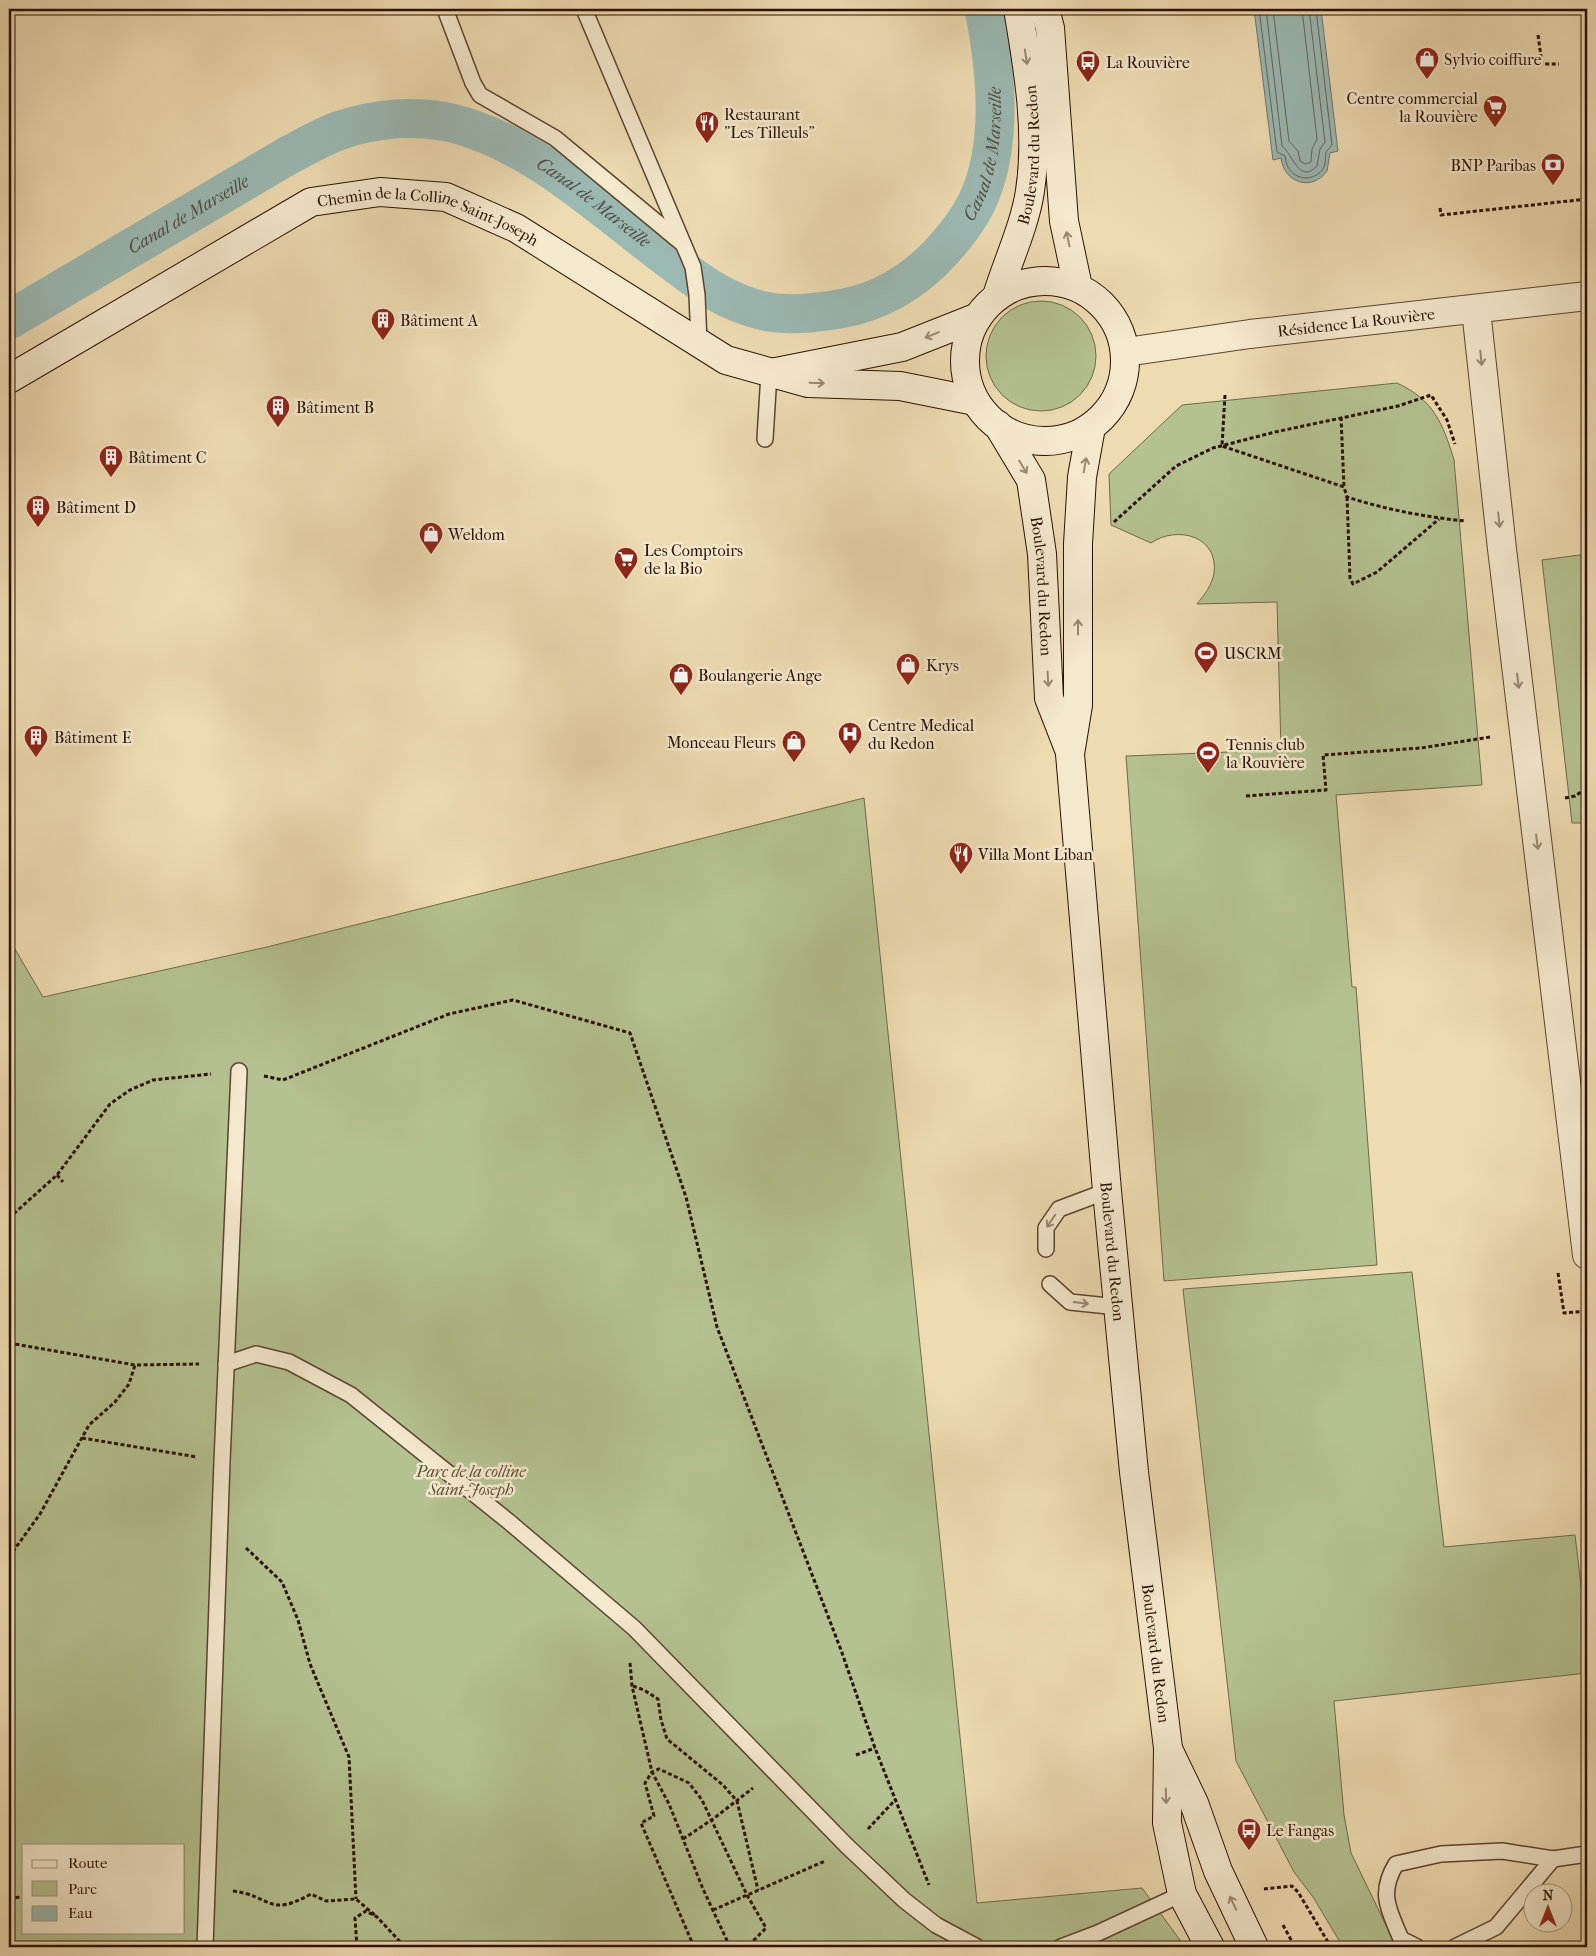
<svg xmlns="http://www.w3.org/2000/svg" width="1596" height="1956" viewBox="0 0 1596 1956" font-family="'IM FELL French Canon',serif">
<rect width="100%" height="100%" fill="#eedbb2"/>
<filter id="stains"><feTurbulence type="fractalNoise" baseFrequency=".004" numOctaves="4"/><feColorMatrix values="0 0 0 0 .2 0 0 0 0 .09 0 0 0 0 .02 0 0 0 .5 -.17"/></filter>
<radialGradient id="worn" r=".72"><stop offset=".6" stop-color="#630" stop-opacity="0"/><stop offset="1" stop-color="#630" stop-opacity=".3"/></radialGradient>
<g fill="#b4c190" stroke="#6f684a" fill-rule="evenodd">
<circle cx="1041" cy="356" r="55"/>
<path d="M1397 383C1434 400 1443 424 1454 460L1482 785 1336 795 1352 987H1356L1377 1265 1164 1281 1126 756 1281 750 1277 602 1197 604C1205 594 1212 585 1214 573 1219 536 1177 525 1151 543L1111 525 1109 474 1182 405Z"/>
<path d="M1587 554V823H1572L1542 560Z"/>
<path d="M864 798 977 1903 1142 1888 1185 1947H9V939L43 997 267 947ZM24 1845H184V1932H24Z"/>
<path d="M1412 1272 1444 1547 1575 1535 1587 1636V1673L1334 1701 1344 1815 1351 1853 1396 1946 1343 1947 1313 1897 1294 1872 1236 1761 1183 1289Z"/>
</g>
<path fill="#9bb9b3" stroke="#6e756d" d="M1254 9H1321L1338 151 1330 153 1327 171C1312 192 1284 183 1281 158L1273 160Z"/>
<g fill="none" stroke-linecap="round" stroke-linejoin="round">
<g stroke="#62645b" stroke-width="1">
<path d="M1259 9 1277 152 1285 156C1286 160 1286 164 1288 167 1295 181 1316 182 1324 167 1326 162 1325 157 1326 152L1332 145 1316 9"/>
<path d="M1266 9 1282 146C1293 154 1299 185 1317 166L1320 149 1325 142 1309 9"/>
<path d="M1273 9 1289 141 1298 151 1300 161 1305 164 1311 162 1312 149 1317 139 1302 9"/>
</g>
<path stroke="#9bb9b3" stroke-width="39" id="s1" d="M9 320 289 155C305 147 321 137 338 131 375 118 418 114 456 124 533 145 595 203 657 250 694 278 722 303 769 312 792 316 816 313 839 309 878 303 914 282 941 252 954 238 967 222 976 204 1004 148 996 69 984 9"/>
<defs>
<g id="lane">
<path d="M445 9 473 83 480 95 555 138 683 244"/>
<path d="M584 9 693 267 697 295 699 343"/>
<path d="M765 439 769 373"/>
<path d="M1046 1249V1228L1059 1209 1107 1191"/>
<path d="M1050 1284 1070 1302 1118 1307"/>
<path d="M226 1364 256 1354 289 1362 351 1395 508 1521 634 1628 847 1846 904 1900 936 1925 977 1947"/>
<path d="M205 1947 222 1461 239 1071"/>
<path d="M1061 1947 1098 1933 1182 1894"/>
<path d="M1417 1947 1401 1939C1389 1910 1378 1894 1396 1864L1441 1854 1502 1851 1553 1859 1587 1854"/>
<path d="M1455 1947 1496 1927 1553 1859"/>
</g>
<g id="street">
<path d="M1476 310 1502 549 1587 1255"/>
<path id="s2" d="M1126 352 1250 334 1587 296"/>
</g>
<g id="secondary">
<path d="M1045 9 1050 28 1064 221 1078 287"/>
<circle cx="1045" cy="361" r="80"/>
<path id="s3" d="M997 296C1007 263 1025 225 1030 191 1039 131 1028 68 1018 9"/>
<path d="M776 372 902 347 978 317"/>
<path id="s4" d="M9 379 311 202 380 192 446 197 516 228 726 360 808 383 900 386 975 401"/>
<path id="s5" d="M998 425 1031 480 1042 554 1049 698 1070 752"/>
<path id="s6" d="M1091 427 1082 477 1078 544V705L1070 754 1107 1191 1134 1472 1168 1748 1167 1823 1182 1894 1210 1947"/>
<path d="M1168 1749 1194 1803 1218 1871 1254 1947"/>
</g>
</defs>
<use href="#lane" stroke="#5b432f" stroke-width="18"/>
<use href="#street" stroke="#5b432f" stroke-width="30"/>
<use href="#secondary" stroke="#2a1003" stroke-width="30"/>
<g stroke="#2a1003" stroke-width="3" stroke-dasharray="4 2.5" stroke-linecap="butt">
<path d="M1538 35 1542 64H1559"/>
<path d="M1440 208 1441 215 1587 199"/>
<path d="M1225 395 1222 446 1344 487 1347 497C1384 509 1425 517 1465 521"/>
<path d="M1341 417 1344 487"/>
<path d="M1347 497 1350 578 1353 584 1377 572 1439 519"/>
<path d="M1114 522 1176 466 1213 448 1275 432 1398 406 1431 395 1447 420 1455 444"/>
<path d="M1246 796 1326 790 1323 755 1421 748 1490 737"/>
<path d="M1565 798 1575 796 1587 788"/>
<path d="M264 1076 283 1080 449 1014 513 1000 630 1033 686 1197 717 1327 841 1650 875 1748 929 1885"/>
<path d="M57 1175 63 1182"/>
<path d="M9 1218 57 1175 110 1104 130 1090 153 1080 211 1074"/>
<path d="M1558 1273 1564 1313 1587 1311"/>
<path d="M9 1343 135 1365 199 1364"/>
<path d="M82 1438 197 1457"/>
<path d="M246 1548 282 1582 298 1620 310 1664 349 1757 356 1899"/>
<path d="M9 1557 40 1514 89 1425 115 1402 129 1384 135 1365"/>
<path d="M630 1663 632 1686 652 1772 669 1804 703 1889 730 1947"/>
<path d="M633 1686 644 1690 658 1699 661 1720 667 1739 723 1785 737 1801 758 1890"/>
<path d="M856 1755 875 1748"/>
<path d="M868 1829 896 1799"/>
<path d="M683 1839 713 1819 753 1788"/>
<path d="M1264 1889 1292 1886 1298 1892 1331 1947"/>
<path d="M233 1891C272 1896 268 1918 311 1894L326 1901 356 1899 377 1917"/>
<path d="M9 1898 24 1897"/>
<path d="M713 1910 825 1861"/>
<path d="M1283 1925 1295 1947"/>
<path d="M357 1947 355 1918 366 1911 377 1917 405 1947"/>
<path d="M694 1947 641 1823 654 1816 645 1783 652 1772 659 1769 689 1783 702 1800 747 1895 766 1928 747 1947"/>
</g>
<use href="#lane" stroke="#f4e8cd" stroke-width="15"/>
<use href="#street" stroke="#f4e8cd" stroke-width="28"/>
<use href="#secondary" stroke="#f4e8cd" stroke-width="28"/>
</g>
<defs><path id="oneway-shaft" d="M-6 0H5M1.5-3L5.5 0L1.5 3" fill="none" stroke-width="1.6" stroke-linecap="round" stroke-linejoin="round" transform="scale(1.25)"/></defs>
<g stroke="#998772">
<use href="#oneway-shaft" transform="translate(1026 57) rotate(81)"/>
<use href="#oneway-shaft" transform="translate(1068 239) rotate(-102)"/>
<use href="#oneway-shaft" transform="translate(932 335) rotate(158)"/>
<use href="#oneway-shaft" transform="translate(1481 358) rotate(84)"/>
<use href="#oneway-shaft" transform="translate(817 383) rotate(2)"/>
<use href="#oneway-shaft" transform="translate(1085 465) rotate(-80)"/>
<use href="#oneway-shaft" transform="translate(1023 467) rotate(59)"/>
<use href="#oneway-shaft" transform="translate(1499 520) rotate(84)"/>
<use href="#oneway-shaft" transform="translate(1078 627) rotate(-90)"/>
<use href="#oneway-shaft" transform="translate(1048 679) rotate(87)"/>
<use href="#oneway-shaft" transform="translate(1518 681) rotate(83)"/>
<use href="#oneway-shaft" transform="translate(1537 842) rotate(83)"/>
<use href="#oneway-shaft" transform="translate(1051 1221) rotate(124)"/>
<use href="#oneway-shaft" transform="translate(1081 1303) rotate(7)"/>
<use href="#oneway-shaft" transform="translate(1166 1796) rotate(88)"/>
<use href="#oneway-shaft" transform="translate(1233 1903) rotate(-116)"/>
</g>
<defs>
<symbol id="shop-pin" viewBox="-11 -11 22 30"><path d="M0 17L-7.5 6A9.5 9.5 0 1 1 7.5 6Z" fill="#8f2418" stroke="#f4e8cd"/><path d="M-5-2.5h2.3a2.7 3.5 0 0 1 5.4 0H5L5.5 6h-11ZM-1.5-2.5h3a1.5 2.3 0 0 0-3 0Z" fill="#fff"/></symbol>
<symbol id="bus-pin" viewBox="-11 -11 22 30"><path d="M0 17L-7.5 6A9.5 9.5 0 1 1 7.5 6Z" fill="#8f2418" stroke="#f4e8cd"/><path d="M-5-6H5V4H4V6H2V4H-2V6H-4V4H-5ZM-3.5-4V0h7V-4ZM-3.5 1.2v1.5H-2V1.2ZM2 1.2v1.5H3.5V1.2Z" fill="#fff"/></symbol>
<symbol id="supermarket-pin" viewBox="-11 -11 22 30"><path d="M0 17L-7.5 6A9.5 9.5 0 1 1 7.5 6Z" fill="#8f2418" stroke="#f4e8cd"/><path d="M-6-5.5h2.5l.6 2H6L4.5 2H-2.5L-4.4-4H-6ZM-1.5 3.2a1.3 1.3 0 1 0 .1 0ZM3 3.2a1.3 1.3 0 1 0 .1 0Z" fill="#fff"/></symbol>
<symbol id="restaurant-pin" viewBox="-11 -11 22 30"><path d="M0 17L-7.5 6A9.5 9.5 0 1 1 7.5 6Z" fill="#8f2418" stroke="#f4e8cd"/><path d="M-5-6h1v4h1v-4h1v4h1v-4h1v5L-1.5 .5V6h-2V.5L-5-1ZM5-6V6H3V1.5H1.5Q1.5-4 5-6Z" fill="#fff"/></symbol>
<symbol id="bank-pin" viewBox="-11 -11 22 30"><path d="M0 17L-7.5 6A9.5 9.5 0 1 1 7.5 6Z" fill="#8f2418" stroke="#f4e8cd"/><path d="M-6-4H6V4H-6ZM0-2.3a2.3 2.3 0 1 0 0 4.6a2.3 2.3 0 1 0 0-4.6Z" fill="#fff"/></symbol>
<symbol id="building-pin" viewBox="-11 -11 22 30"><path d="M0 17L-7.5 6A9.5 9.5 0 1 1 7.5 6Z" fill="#8f2418" stroke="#f4e8cd"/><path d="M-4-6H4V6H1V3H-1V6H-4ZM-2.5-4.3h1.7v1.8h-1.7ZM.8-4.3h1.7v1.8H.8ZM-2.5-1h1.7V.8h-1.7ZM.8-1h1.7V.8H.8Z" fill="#fff"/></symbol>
<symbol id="stadium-pin" viewBox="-11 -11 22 30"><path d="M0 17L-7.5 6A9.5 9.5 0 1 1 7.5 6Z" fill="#8f2418" stroke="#f4e8cd"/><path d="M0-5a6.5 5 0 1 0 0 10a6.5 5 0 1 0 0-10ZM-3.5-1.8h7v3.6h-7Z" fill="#fff"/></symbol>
<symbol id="hospital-pin" viewBox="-11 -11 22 30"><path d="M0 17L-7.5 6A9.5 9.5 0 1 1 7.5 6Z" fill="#8f2418" stroke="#f4e8cd"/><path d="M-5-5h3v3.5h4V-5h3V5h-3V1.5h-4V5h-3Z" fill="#fff"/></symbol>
</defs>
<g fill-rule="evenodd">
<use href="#shop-pin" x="1413" y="45" width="28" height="38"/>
<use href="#bus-pin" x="1074" y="48" width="28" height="38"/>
<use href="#supermarket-pin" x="1481" y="93" width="28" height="38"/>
<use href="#restaurant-pin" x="693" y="109" width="28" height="38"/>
<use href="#bank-pin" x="1539" y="151" width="28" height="38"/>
<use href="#building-pin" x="369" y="306" width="28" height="38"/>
<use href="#building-pin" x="264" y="393" width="28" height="38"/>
<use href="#building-pin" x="97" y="443" width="28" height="38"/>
<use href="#building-pin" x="24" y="493" width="28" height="38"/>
<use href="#shop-pin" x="417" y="520" width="28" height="38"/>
<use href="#supermarket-pin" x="612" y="545" width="28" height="38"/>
<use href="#stadium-pin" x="1192" y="639" width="28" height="38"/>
<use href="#shop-pin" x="894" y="651" width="28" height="38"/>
<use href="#shop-pin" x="667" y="661" width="28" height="38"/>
<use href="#hospital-pin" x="836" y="720" width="28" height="38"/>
<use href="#building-pin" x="22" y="723" width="28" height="38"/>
<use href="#shop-pin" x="780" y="728" width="28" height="38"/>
<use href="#stadium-pin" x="1194" y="739" width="28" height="38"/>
<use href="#restaurant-pin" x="947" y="840" width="28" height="38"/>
<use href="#bus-pin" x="1235" y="1816" width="28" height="38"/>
</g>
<g text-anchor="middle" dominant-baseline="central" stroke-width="5" stroke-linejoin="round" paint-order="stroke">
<g font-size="16" fill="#2a1003" stroke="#f4e8cd" text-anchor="start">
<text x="1444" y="59">Sylvio coiffure</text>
<text x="1106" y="62">La Rouvière</text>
<text x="1478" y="98" text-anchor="end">Centre commercial<tspan x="1478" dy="18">la Rouvière</tspan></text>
<text x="724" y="114">Restaurant<tspan x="724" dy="18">"Les Tilleuls"</tspan></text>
<text x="1536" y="165" text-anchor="end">BNP Paribas</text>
<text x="400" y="320">Bâtiment A</text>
<text x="296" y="407">Bâtiment B</text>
<text x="128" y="457">Bâtiment C</text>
<text x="56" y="507">Bâtiment D</text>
<text x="448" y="534">Weldom</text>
<text x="644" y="550">Les Comptoirs<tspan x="644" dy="18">de la Bio</tspan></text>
<text x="1224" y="653">USCRM</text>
<text x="926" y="665">Krys</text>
<text x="698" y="675">Boulangerie Ange</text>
<text x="868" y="725">Centre Medical<tspan x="868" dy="18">du Redon</tspan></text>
<text x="54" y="737">Bâtiment E</text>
<text x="776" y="742" text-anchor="end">Monceau Fleurs</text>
<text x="1226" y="744">Tennis club<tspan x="1226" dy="18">la Rouvière</tspan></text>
<text x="978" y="854">Villa Mont Liban</text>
<text x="1266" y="1830">Le Fangas</text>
</g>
<g font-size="16" fill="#2a1003" stroke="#f4e8cd">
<text stroke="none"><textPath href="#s3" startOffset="146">Boulevard du Redon</textPath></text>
<text stroke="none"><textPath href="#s4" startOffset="472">Chemin de la Colline Saint-Joseph</textPath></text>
<text stroke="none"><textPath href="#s2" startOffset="232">Résidence La Rouvière</textPath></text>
<text stroke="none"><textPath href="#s5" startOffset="171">Boulevard du Redon</textPath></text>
<text stroke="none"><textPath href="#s6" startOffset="828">Boulevard du Redon</textPath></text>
<text stroke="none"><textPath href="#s6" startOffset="1232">Boulevard du Redon</textPath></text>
</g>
<g font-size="16" font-style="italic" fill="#5a4e34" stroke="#f4e8cd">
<text x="471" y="1471">Parc de la colline<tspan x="471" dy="18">Saint-Joseph</tspan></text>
</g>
<g font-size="18" font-style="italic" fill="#524b41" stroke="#f4e8cd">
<text stroke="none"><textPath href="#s1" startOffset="1168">Canal de Marseille</textPath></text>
<text stroke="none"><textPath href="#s1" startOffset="659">Canal de Marseille</textPath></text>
<text stroke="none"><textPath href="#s1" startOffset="208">Canal de Marseille</textPath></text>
</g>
</g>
<rect width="1596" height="1956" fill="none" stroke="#eedbb2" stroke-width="30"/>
<rect x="10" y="10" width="1576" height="1936" fill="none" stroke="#2a1003" stroke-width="2.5"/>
<rect x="15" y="15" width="1566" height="1926" fill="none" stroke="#2a1003"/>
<rect x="22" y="1844" width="162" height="90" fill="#f4e8cd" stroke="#a3927c"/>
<rect x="32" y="1860" width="25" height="8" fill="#f4e8cd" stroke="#a3927c"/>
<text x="68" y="1868" font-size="15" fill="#2a1003">Route</text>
<rect x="32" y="1881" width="25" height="15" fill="#b4c190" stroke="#a3927c"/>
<text x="68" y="1894" font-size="15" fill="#2a1003">Parc</text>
<rect x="32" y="1906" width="25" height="15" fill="#9bb9b3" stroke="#a3927c"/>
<text x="68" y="1918" font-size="15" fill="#2a1003">Eau</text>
<g transform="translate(1548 1908)"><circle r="24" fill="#f4e8cd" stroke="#a3927c"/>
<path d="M0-4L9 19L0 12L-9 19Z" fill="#8f2418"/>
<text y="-8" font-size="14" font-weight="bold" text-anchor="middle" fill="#2a1003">N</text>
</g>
<rect width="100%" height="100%" filter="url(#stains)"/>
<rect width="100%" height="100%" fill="url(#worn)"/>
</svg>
